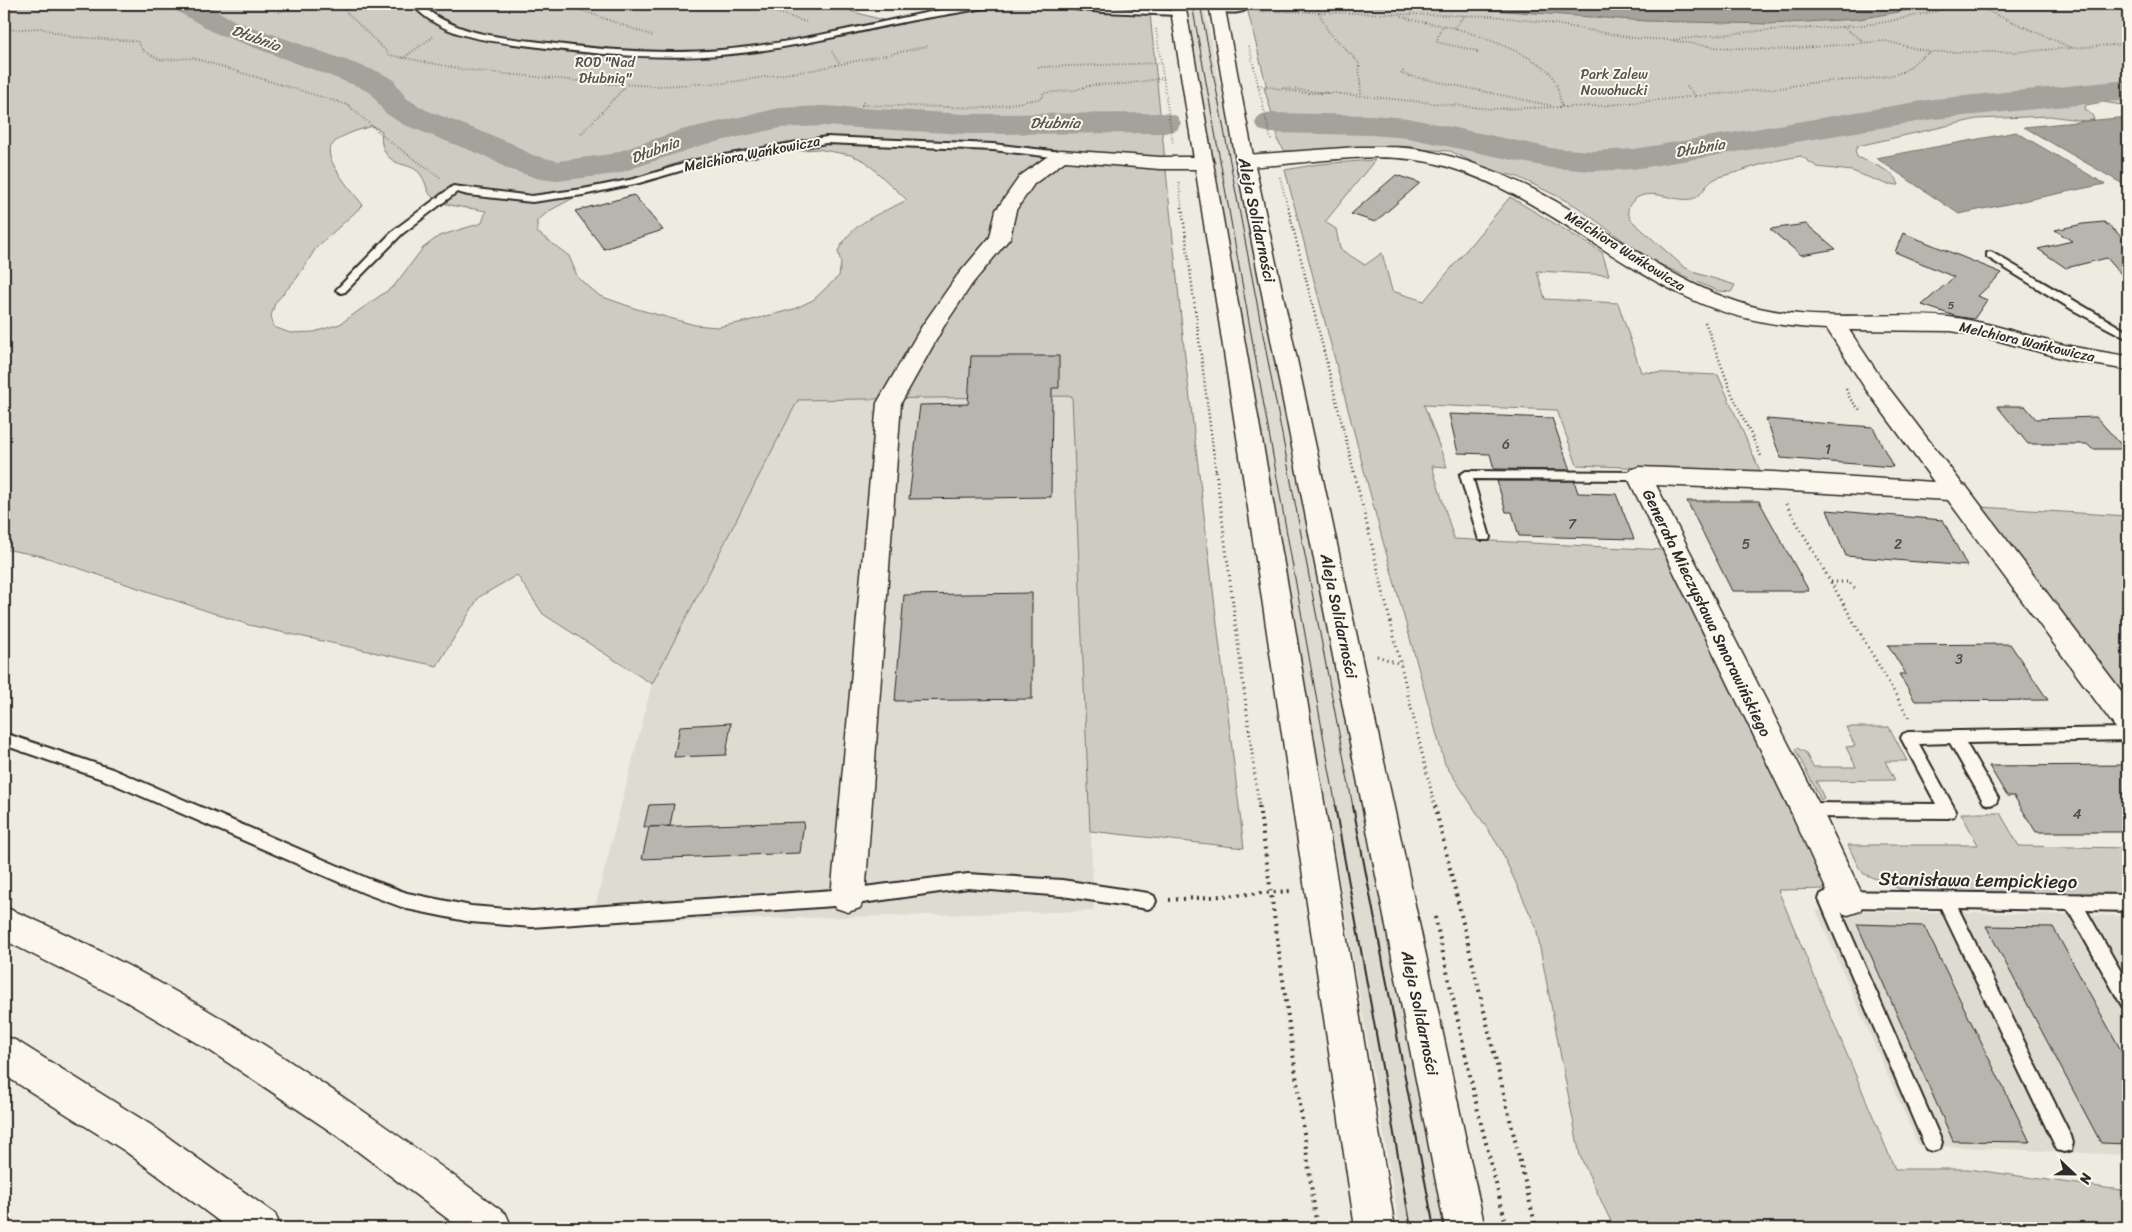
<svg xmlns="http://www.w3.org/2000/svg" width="2132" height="1232" viewBox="0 0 2132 1232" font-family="Sriracha,sans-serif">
<rect width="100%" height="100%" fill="#eeebe0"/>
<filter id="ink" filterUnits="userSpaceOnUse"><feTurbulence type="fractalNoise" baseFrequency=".02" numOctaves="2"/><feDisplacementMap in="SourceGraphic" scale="10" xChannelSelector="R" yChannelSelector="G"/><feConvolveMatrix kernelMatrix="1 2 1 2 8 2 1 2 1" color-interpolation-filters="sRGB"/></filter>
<g filter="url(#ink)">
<g fill="#dedbd1">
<path d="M1187 4H1204L1396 985 1447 1228H1400Z"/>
<path d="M1072 396 1094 911 591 923 652 684 798 400Z"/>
<path d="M1816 910 2128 916V1155L1918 1145Z"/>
</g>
<g fill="#cecbc2" stroke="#7c7b76" fill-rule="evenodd">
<path d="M4 4H862L850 11 883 20 887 27C929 19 981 3 1023 4 1045 4 1067 9 1088 12V5L1082 4H1149L1185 357 1244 848 1090 831 1072 396 798 400 652 684 543 614 517 575 479 597 437 666 249 625 42 556 4 549ZM372 126 382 131C381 139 381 143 384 150 393 169 411 161 421 175 428 184 425 194 437 200 448 207 473 208 486 211L482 223 439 236 423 248 394 286 340 324 314 332 290 333 274 327 271 316 275 303 297 278 316 248 363 205C355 195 324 160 330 148 337 135 359 130 372 126ZM817 149 851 155 865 161 907 200C880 214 853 221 838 251L841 263 839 276 813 300 794 309 744 322 717 327 695 325 637 309 600 296 578 278 569 256 537 232V221L549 211 579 195 638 182 666 167 683 161 723 156Z"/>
<path d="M1246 4H2128V106L2103 102 2086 105 2085 109 2092 115 2094 120 2085 121 2050 116 1977 119 1858 146 1855 151 1857 157C1870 163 1894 170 1899 185L1886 184 1852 171 1817 167 1801 156C1776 160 1758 165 1734 173 1727 175 1719 176 1713 180 1706 184 1703 193 1697 197 1679 207 1648 182 1631 203 1626 209 1628 213 1631 220L1684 267 1696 273 1735 285 1731 292 1718 291 1706 286 1649 259 1576 206 1557 196 1518 177 1485 168 1450 151 1414 149 1285 151 1277 140V135L1281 130H1277L1264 88H1267Z"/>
<path d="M1375 160 1325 222 1336 229 1340 249 1365 265 1382 253 1392 291 1424 301 1510 197 1602 252 1609 275 1537 271 1545 299 1618 303 1641 372 1718 375 1761 473 1577 465 1557 410 1424 405 1447 467 1432 466 1454 539 1663 550 1828 889 1778 890 1895 1169H1968L2128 1191V1228H1614L1580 1156 1536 927 1500 848 1445 764 1379 527 1285 170 1319 164Z"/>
<path d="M1980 507 2128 516V702Z"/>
<path d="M1846 727H1889L1907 761H1885L1895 780 1816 781 1824 798 1821 800 1795 749 1797 748 1805 752 1813 767H1856L1846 747 1855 746Z"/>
<path d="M1961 813H2000L2019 846 2128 848V899L1919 897 1864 874 1858 866 1848 845H1978Z"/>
</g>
<g fill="#a4a29a" stroke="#74726e">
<path d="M1320 4H1942L1859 19 1769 24 1646 21 1450 7 1321 6Z"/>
<path d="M2128 117V187L2024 127Z"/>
<path d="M2016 132 2105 184 1959 214 1876 158Z"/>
</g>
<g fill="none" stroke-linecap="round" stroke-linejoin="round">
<g fill="#a4a29a" fill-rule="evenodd">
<path d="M171 4H205L235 21 379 72 393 79 406 98 426 110 511 143 532 155 558 161 611 154 681 130 780 108 823 106 966 114 1165 113 1177 116 1181 123 1177 130 1165 133 966 134 823 126 780 128 702 145 616 174 558 181 540 179 508 169 487 157 402 124 384 112 371 93 357 86 215 33 175 10Z"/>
<path d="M2128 80V100L1934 119 1634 169 1593 171 1551 168 1408 138 1371 135 1271 133 1259 130 1255 123 1259 116 1271 113 1371 115 1408 118 1551 148 1593 151 1634 149 1934 99Z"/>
</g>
</g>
<g fill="#b8b5ae" stroke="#2b2b2b">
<path d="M1396 175 1420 183 1375 222 1351 214Z"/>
<path d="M634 195 663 230 604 249 575 211Z"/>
<path d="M2104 222 2128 242V282L2107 258 2066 268 2038 249 2072 241 2055 230 2083 224Z"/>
<path d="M1806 224 1836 249 1801 255 1770 229Z"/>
<path d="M1903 233 2002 273 1978 296 1987 300 1974 319 1955 316 1922 305 1954 277 1895 252Z"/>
<path d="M971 356H1059V388H1052L1051 497 909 499 920 405 968 404Z"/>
<path d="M1997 406H2025L2036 419 2096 417 2125 449H2092L2087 444H2028Z"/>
<path d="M1449 414 1552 418 1570 470 1494 469 1490 454 1458 453Z"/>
<path d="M1766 419 1873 427 1893 467 1781 458Z"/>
<path d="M1497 481H1574L1578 493 1616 494 1634 539 1519 536 1512 512H1506Z"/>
<path d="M1687 501H1759L1809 591H1732Z"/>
<path d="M1827 510 1943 520 1967 566 1846 556Z"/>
<path d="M1032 593V699L895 701 904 595Z"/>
<path d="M2010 644 2048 700 1915 701 1899 674H1906L1888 645Z"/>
<path d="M731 723 726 755 674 757 680 726Z"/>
<path d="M2128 765V832H2036L2014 796H2007L1989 766Z"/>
<path d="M674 804 670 826 644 827 649 805Z"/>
<path d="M804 822 800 853 642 859 649 827Z"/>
<path d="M1857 924 1924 926 2030 1142 1953 1141Z"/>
<path d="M1986 926 2053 927 2128 1063V1144L2101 1143Z"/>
</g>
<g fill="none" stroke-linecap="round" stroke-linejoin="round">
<defs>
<g id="lane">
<path d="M412 4H420C454 34 497 37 540 42 600 50 661 55 721 50 802 43 882 20 962 6L996 4C989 9 928 17 914 20 850 33 786 50 720 55 657 60 594 54 531 46 490 41 441 38 412 4Z"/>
<path d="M1042 4 1178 11 1182 13 1178 15 1103 12 1046 6Z"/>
<path d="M1214 7 1241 8 1245 10C1238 14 1220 13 1213 9Z"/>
<path d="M826 137 993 144 1061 152 1066 155 1061 158 993 150 826 143 697 166 639 183 583 195 532 202 468 195 457 192 402 234 345 292 341 293 336 290 394 230 453 186 532 196 583 189 634 179 696 160Z"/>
<path d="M1991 252 2128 332V339L2073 310 1987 257V253Z"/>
<path d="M1466 471 1639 472 1645 476 1639 480 1473 479 1490 537 1489 540H1479L1478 537 1460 475Z"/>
<path d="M2128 728V740L1966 743 1998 798 1996 803 1990 805 1984 803 1950 743 1919 744 1956 811 1954 816 1948 818 1806 817 1800 815 1798 810 1800 805 1806 803 1936 804 1901 738 1903 734 1908 732Z"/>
<path d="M4 733 112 769 369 879 407 893 471 906 532 911 848 889 968 874 1062 880 1148 893 1154 896 1156 901 1154 906 1148 909 1062 896 968 888 848 905 532 927 471 922 407 909 364 893 102 779 4 745Z"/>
<path d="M1827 891 2128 895V911L2086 910 2128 984V1009L2122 1006 2068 910 1958 908 2071 1136 2073 1143 2071 1150 2064 1152 2057 1150 1941 908 1839 907 1942 1142 1940 1149 1933 1151 1926 1149 1819 899 1821 894Z"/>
</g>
<g id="street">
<path d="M1358 147C1381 147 1405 146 1427 151 1489 163 1545 193 1598 227 1643 255 1687 286 1738 302 1806 325 1879 311 1949 317 1985 321 2021 334 2056 343 2080 349 2104 352 2128 356V370L2069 360 1981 336 1951 331 1849 330 1881 378 1963 485 1966 486 2128 700V734L2118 731 1948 500 1773 490 1656 485 1817 800 1865 900 1860 911 1848 915 1836 911 1792 814 1627 476 1630 470 1639 467 1773 472 1934 482 1865 388 1827 329C1781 327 1733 319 1691 299 1605 260 1537 193 1445 166 1381 147 1310 164 1245 167L1238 165 1236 161 1238 157 1245 155Z"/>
<path d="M1061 150 1160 157H1205L1212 159 1214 163 1212 167 1205 169H1160L1065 161 1034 184 1016 210 1010 238 972 284 944 326 901 403 865 897 860 908 848 912 836 908 831 897 877 403 922 326 957 276 990 237 996 210 999 206 1020 176 1055 151Z"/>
</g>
<g id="secondary">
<path d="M1170 4H1185L1289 592 1395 1228H1355L1261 592Z"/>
<path d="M1209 4H1224L1254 161 1485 1228H1445L1236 161Z"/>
<path d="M4 907C46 924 87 944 127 965 262 1036 384 1124 506 1214L512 1228H460L336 1135 212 1052 125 1001 4 940Z"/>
<path d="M4 1036 17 1041 151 1125 275 1214 281 1228H228L125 1151 4 1075Z"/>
</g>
</defs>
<use href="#lane" stroke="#2b2b2b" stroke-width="4"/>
<use href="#street" stroke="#2b2b2b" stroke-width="3"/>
<use href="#secondary" stroke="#2b2b2b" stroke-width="3"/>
<g stroke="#2b2b2b" stroke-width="2" stroke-dasharray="0.5 2.5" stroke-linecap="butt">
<path d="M338 4 390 55 466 70 599 83 656 86 724 83 812 70 929 46"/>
<path d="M564 4 653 36"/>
<path d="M751 4 806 22"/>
<path d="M1315 4 1328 31 1359 63 1361 96"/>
<path d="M1972 4 2072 48"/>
<path d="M854 11 869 4"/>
<path d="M1258 11 1492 16 1543 22 1634 38 1671 40 1768 30 1843 27 1880 23 1970 4"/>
<path d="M279 12 304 4"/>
<path d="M1402 16C1419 24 1436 23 1454 28 1474 33 1541 58 1551 74 1558 84 1559 96 1562 107"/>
<path d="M1442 27 1436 42 1478 51 1477 53"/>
<path d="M1843 27 1863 41"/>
<path d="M1454 28 1464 16"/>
<path d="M1156 29 1173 144"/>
<path d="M4 30 40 28 72 37 137 41 143 51 161 60 193 58 348 105 389 141 441 178"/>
<path d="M1674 41 1716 47 1777 50 1885 41 1930 52"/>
<path d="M1249 46 1271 140"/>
<path d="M832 52 840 64"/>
<path d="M403 58 433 37"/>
<path d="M1038 67 1162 63"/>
<path d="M1403 71 1401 74 1553 106"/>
<path d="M1258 85 1304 93H1332L1492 109 1599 106 1788 87C1823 78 1861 83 1896 74 1912 70 1916 57 1931 52H2015L2128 44"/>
<path d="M1687 87 1696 96"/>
<path d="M1283 88 1329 93"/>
<path d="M863 102 862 105 989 108 1043 98V93L1075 90 1092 85 1125 84 1164 78"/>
<path d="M581 134 626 86"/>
<path d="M1280 177 1288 208"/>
<path d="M1179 183 1182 208"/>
</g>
<g stroke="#2b2b2b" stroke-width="2.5" stroke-dasharray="1 3" stroke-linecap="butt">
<path d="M1182 207 1216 472"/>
<path d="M1288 207 1354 472"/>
<path d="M1705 322 1732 394 1761 456"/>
<path d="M1846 389 1850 399 1860 410"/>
</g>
<g stroke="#2b2b2b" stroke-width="3" stroke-dasharray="1 4" stroke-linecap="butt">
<path d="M1216 471 1259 807"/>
<path d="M1354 471 1435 807"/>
<path d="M1786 504 1909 718"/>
<path d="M1831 582H1849L1855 588"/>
<path d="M1377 656 1401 664"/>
</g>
<g stroke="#2b2b2b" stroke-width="4" stroke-dasharray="2 5" stroke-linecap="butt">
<path d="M1259 806 1317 1228"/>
<path d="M1435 806 1536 1228"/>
<path d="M1169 900 1290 891"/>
<path d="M1435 917 1477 1107 1507 1228"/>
</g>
<use href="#lane" fill="#fbf7ec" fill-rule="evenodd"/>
<use href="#street" fill="#fbf7ec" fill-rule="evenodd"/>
<use href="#secondary" fill="#fbf7ec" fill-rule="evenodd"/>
<g stroke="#2b2b2b" stroke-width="1">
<path d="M1192 4 1336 807"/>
<path d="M1200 4 1353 807"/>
</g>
<g stroke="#2b2b2b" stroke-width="2">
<path d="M1335 806 1411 1228"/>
<path d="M1353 806 1434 1228"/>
</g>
</g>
</g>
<g text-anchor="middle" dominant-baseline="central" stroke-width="4" stroke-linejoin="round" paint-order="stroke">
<g font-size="11" fill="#4e4e4c">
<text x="1951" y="305">5</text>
</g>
<g font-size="14" fill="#545351" stroke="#fbf7ec">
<text x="605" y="62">ROD "Nad<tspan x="605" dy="16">Dłubnią"</tspan></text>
<text x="1614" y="74">Park Zalew<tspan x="1614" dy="16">Nowohucki</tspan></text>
</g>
<g font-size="14" fill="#2b2b2b" stroke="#fbf7ec">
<text transform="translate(752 154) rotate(-11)">Melchiora Wańkowicza</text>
<text transform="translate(1625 251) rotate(32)">Melchiora Wańkowicza</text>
<text transform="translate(2027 342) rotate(13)">Melchiora Wańkowicza</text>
</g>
<g font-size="14" fill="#4e4e4c">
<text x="1506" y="444">6</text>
<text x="1828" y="449">1</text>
<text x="1572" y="524">7</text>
<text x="1746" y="544">5</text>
<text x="1898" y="544">2</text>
<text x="1959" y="659">3</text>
<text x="2077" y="814">4</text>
</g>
<g font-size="15" font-style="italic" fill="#555552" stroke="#fbf7ec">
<text transform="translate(256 38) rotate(20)">Dłubnia</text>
<text x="1055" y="123">Dłubnia</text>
<text transform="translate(1700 148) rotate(-10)">Dłubnia</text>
<text transform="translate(655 150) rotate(-20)">Dłubnia</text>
</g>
<g font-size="16" fill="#2b2b2b" stroke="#fbf7ec">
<text transform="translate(1257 220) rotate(78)">Aleja Solidarności</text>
<text transform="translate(1707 613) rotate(64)">Generała Mieczysława Smorawińskiego</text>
<text transform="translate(1339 616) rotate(78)">Aleja Solidarności</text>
<text transform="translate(1420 1013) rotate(78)">Aleja Solidarności</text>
</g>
<g font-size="19" fill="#2b2b2b" stroke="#fbf7ec">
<text transform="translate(1978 880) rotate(1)">Stanisława Łempickiego</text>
</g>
</g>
<rect width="2132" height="1232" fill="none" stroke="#fbf7ec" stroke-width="20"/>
<rect x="10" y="10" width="2112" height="1212" fill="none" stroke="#2b2b2b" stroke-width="2" filter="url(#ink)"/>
<g transform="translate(2074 1174) rotate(112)" stroke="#fbf7ec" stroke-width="4" paint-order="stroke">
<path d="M0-4L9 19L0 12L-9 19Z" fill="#2b2b2b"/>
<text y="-8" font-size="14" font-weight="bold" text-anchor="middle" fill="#2b2b2b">N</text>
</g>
</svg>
